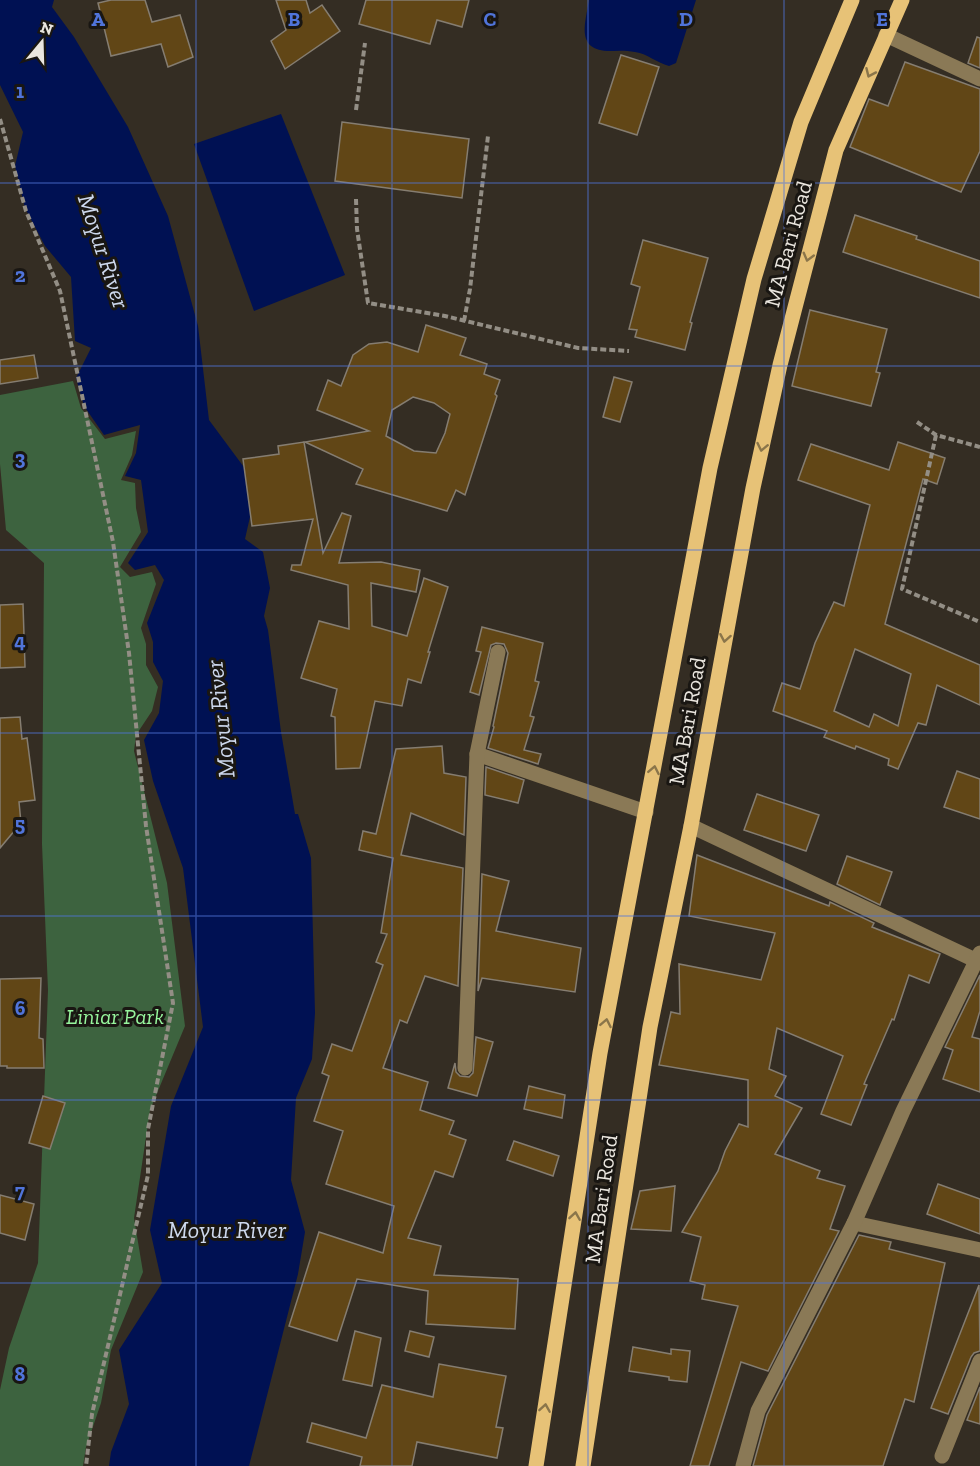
<svg xmlns="http://www.w3.org/2000/svg" width="980" height="1466" viewBox="0 0 980 1466" font-family="'Zilla Slab',serif">
<rect width="100%" height="100%" fill="#342d23"/>
<path fill="#3d633f" d="M73 381 81 408 105 439 136 431 132 455 121 480 135 483 136 508 141 532 120 567 130 577 152 572 156 584 141 628 146 644V665L158 687 152 711 136 735 134 751 167 883 185 1026 150 1110 134 1218 143 1272 111 1350 101 1403 86 1447 83 1466H0V1390L9 1348 38 1263 48 990 42 844 44 563 6 530 0 464V395Z"/>
<g fill="#001153">
<path d="M0 0H54L52 7 74 37 128 127 168 216 198 326 209 420 249 474 252 508 245 539 263 552 270 588 264 616 268 630 281 732 295 814H298L311 858 315 1013 312 1059 296 1098 291 1180 305 1232 298 1274 249 1466H109L111 1452 129 1404 119 1350 162 1283 150 1230 171 1106 203 1027 183 868 153 781 144 740 159 713 163 681 153 662V642L147 623 164 580 155 565 135 570 128 563 148 532 141 480 125 476 136 453 140 425 104 435 84 406 76 378 91 348 75 341 71 277 45 246 25 208 15 166 23 132 0 85Z"/>
<path d="M589 0H696L676 63 669 66C657 63 648 54 635 52 625 50 616 51 607 51 575 49 586 21 589 0Z"/>
<path d="M281 114 345 275 254 311 194 144Z"/>
</g>
<g fill="#614616" stroke="#857d71" stroke-width="1.5" fill-rule="evenodd">
<path d="M111 0H145L152 22 180 15 193 57 168 67 161 44 111 56 98 3Z"/>
<path d="M276 0H306L310 13 322 5 340 31 285 69 271 41 286 30Z"/>
<path d="M366 0H469L462 27 437 20 430 44 359 24Z"/>
<path d="M977 37 980 38V68L968 63Z"/>
<path d="M621 55 659 67 637 135 599 123Z"/>
<path d="M905 62 980 89V151L961 192 850 147 869 99 888 106Z"/>
<path d="M342 122 469 139 462 198 335 181Z"/>
<path d="M855 215 917 236 916 239 980 261V298L843 252Z"/>
<path d="M643 240 708 258 690 322 692 323 685 350 635 337 637 330 629 329 640 287 631 284Z"/>
<path d="M810 310 887 329 876 372 880 373 871 406 792 386Z"/>
<path d="M426 325 466 338 460 355 487 364 484 374 500 380 495 394 497 396 465 495 456 490 447 511 356 484 363 469 305 442 369 431 317 410 328 380 341 386 353 355 369 344 387 342 418 352ZM413 397 434 403 450 414 445 433 436 453 414 451 386 436 392 410Z"/>
<path d="M34 355 38 378 0 384V360Z"/>
<path d="M614 377 632 382 620 422 603 417Z"/>
<path d="M304 442 323 553 342 513 351 516 339 563 381 562 420 570 416 592 371 583 372 626 407 636 424 578 448 587 428 652H430L421 683 408 679 402 706 375 701 360 768 336 769 335 717 331 716 337 689 301 678 319 621 349 629 348 585 291 570 292 565H301L313 519 252 526 243 459 279 454 278 446Z"/>
<path d="M898 442 945 458 937 484 923 479 885 624 980 665V705L937 685 926 725 918 723 898 769 888 765 889 759 856 746 855 749 824 737 827 731 773 711 782 683 800 689 815 643 834 602 844 606 870 505 798 480 811 444 889 470ZM855 649 911 674 898 726 874 714 869 727 834 711Z"/>
<path d="M23 604 25 667 0 668V605Z"/>
<path d="M482 627 543 643 535 681 539 682 530 716 534 717 524 750 541 754 538 764 488 748 494 727 493 726 508 653 504 644 496 643 491 645 479 695 470 692 481 652 476 651Z"/>
<path d="M20 717 22 739 27 738 35 800 19 802 21 823 0 848V718Z"/>
<path d="M442 746 444 773 466 777 464 835 411 813 401 855 463 868 458 986 425 976 407 1023 400 1020 383 1068 428 1082 420 1110 454 1121 449 1134 466 1140 453 1177 435 1171 408 1238 441 1246 434 1275 518 1279 515 1329 426 1324 428 1291 357 1279 337 1341 289 1326 319 1232 383 1253 394 1206 326 1184 343 1131 314 1121 329 1076 322 1073 332 1044 352 1051 383 965 376 962 387 934 381 933 393 858 359 850 363 831 376 834 396 749Z"/>
<path d="M486 767 524 780 518 803 485 795Z"/>
<path d="M957 771 980 779V819L944 807Z"/>
<path d="M757 794 819 815 806 851 744 830Z"/>
<path d="M697 855 829 906 830 902 874 923 872 927 940 954 929 983 909 975 894 1020 892 1019 864 1084 867 1085 851 1125 821 1114 843 1056 777 1028 769 1069 786 1076 775 1096 802 1108 775 1154 820 1171 817 1178 845 1186 830 1229 839 1231 768 1371 741 1362 709 1466H690L738 1306 702 1299 705 1285 690 1281 701 1237 682 1232 718 1171 725 1151 739 1124 748 1127V1080L659 1065 671 1012 680 1014 679 964 761 980 775 933 689 916Z"/>
<path d="M847 856 892 872 880 905 837 884Z"/>
<path d="M482 874 509 881 496 931 581 948 575 992 482 978 478 991Z"/>
<path d="M980 975V1011L972 1037 980 1039V1092L943 1079 953 1050 945 1047Z"/>
<path d="M41 978 39 1038 43 1039 44 1068H7V1066H0V979Z"/>
<path d="M476 1037 493 1042 477 1096 448 1088 455 1063 456 1072 460 1076 469 1077 473 1073Z"/>
<path d="M529 1086 565 1095 562 1118 524 1109Z"/>
<path d="M43 1096 65 1103 50 1149 29 1143Z"/>
<path d="M514 1141 559 1156 553 1176 507 1160Z"/>
<path d="M938 1184 980 1199V1234L927 1214Z"/>
<path d="M675 1186 671 1231 631 1229 640 1191Z"/>
<path d="M0 1195 34 1204 25 1240 0 1233Z"/>
<path d="M859 1235 891 1242 889 1249 945 1263 914 1402 905 1399 883 1466H753L767 1415Z"/>
<path d="M979 1285 980 1351 974 1353 971 1357 948 1414 931 1408Z"/>
<path d="M355 1331 381 1338 372 1386 343 1380Z"/>
<path d="M410 1331 434 1337 429 1357 405 1351Z"/>
<path d="M633 1347 671 1354V1349L690 1351 687 1382 669 1380V1377L629 1371Z"/>
<path d="M439 1364 506 1376 496 1427 503 1428 497 1458 417 1442 412 1466H360L362 1457 307 1442 312 1423 366 1438 382 1385 433 1397Z"/>
<path d="M980 1387V1424L967 1420Z"/>
</g>
<g fill="none" stroke-linecap="round" stroke-linejoin="round">
<g stroke="#938e85" stroke-width="4" stroke-dasharray="6 3" stroke-linecap="butt">
<path d="M356 110 365 43"/>
<path d="M0 119 26 211 60 291 113 542 129 653 146 826 173 1003 148 1129V1175L92 1414 86 1466"/>
<path d="M356 199 357 229 368 303 445 316 578 348 629 351"/>
<path d="M464 321 470 289 488 136"/>
<path d="M917 422 936 435 980 447"/>
<path d="M936 435 902 589 980 622"/>
</g>
<g stroke="#8a7956" stroke-width="15">
<path d="M886 35 980 79"/>
<path d="M477 754 646 812"/>
<path d="M691 826 977 961"/>
<path d="M465 1068 477 754 498 652"/>
<path d="M854 1223 980 1250"/>
<path d="M942 1456 980 1361"/>
<path d="M743 1466 758 1411 854 1223 903 1111 980 953"/>
</g>
<g stroke="#e7c277" stroke-width="15">
<path d="M536 1466 600 1053 710 468 754 279 801 122 852 0"/>
<path d="M583 1466 650 1027 691 826 753 488 780 365 836 150 902 0"/>
</g>
</g>
<defs><path id="oneway-chevron" d="M-2-3.5L2.5 0L-2 3.5" fill="none" stroke-width="1.6" stroke-linecap="round" stroke-linejoin="round" transform="scale(1.5)"/></defs>
<g stroke="#8a754a">
<use href="#oneway-chevron" transform="translate(870 73) rotate(114)"/>
<use href="#oneway-chevron" transform="translate(808 257) rotate(105)"/>
<use href="#oneway-chevron" transform="translate(762 447) rotate(102)"/>
<use href="#oneway-chevron" transform="translate(725 638) rotate(100)"/>
<use href="#oneway-chevron" transform="translate(654 770) rotate(-79)"/>
<use href="#oneway-chevron" transform="translate(606 1023) rotate(-79)"/>
<use href="#oneway-chevron" transform="translate(575 1216) rotate(-81)"/>
<use href="#oneway-chevron" transform="translate(545 1408) rotate(-81)"/>
</g>
<path fill="none" stroke="#5074da" stroke-width="1.5" stroke-opacity="0.55" d="M196 0V1466M392 0V1466M588 0V1466M784 0V1466M0 183H980M0 366H980M0 550H980M0 733H980M0 916H980M0 1100H980M0 1283H980"/>
<g text-anchor="middle" dominant-baseline="central" stroke-width="6" stroke-linejoin="round" paint-order="stroke">
<g font-size="22" fill="#eae6df" stroke="#191612">
<text transform="translate(788 244) rotate(-75)">MA Bari Road</text>
<text transform="translate(687 721) rotate(-80)">MA Bari Road</text>
<text transform="translate(601 1199) rotate(-82)">MA Bari Road</text>
</g>
<g font-size="22" font-style="italic" fill="#97f69d" stroke="#191612">
<text x="115" y="1016">Liniar Park</text>
</g>
<g font-size="24" font-style="italic" fill="#cdd8ed" stroke="#191612">
<text transform="translate(104 251) rotate(72)">Moyur River</text>
<text transform="translate(220 719) rotate(-96)">Moyur River</text>
<text x="227" y="1229">Moyur River</text>
</g>
</g>
<g font-size="20" text-anchor="middle" font-weight="bold" fill="#5074da" stroke="#191612" stroke-width="6" stroke-linejoin="round" paint-order="stroke">
<text x="98" y="26">A</text>
<text x="294" y="26">B</text>
<text x="490" y="26">C</text>
<text x="686" y="26">D</text>
<text x="882" y="26">E</text>
<text x="20" y="98">1</text>
<text x="20" y="282">2</text>
<text x="20" y="465">3</text>
<text x="20" y="648">4</text>
<text x="20" y="831">5</text>
<text x="20" y="1015">6</text>
<text x="20" y="1198">7</text>
<text x="20" y="1381">8</text>
</g>
<g transform="translate(42 42) rotate(19)" stroke="#191612" stroke-width="4.5" paint-order="stroke">
<path d="M0-4.5L10 22L0 15L-10 22Z" fill="#eae6df"/>
<text y="-9" font-size="16" font-weight="bold" text-anchor="middle" fill="#eae6df">N</text>
</g>
</svg>
